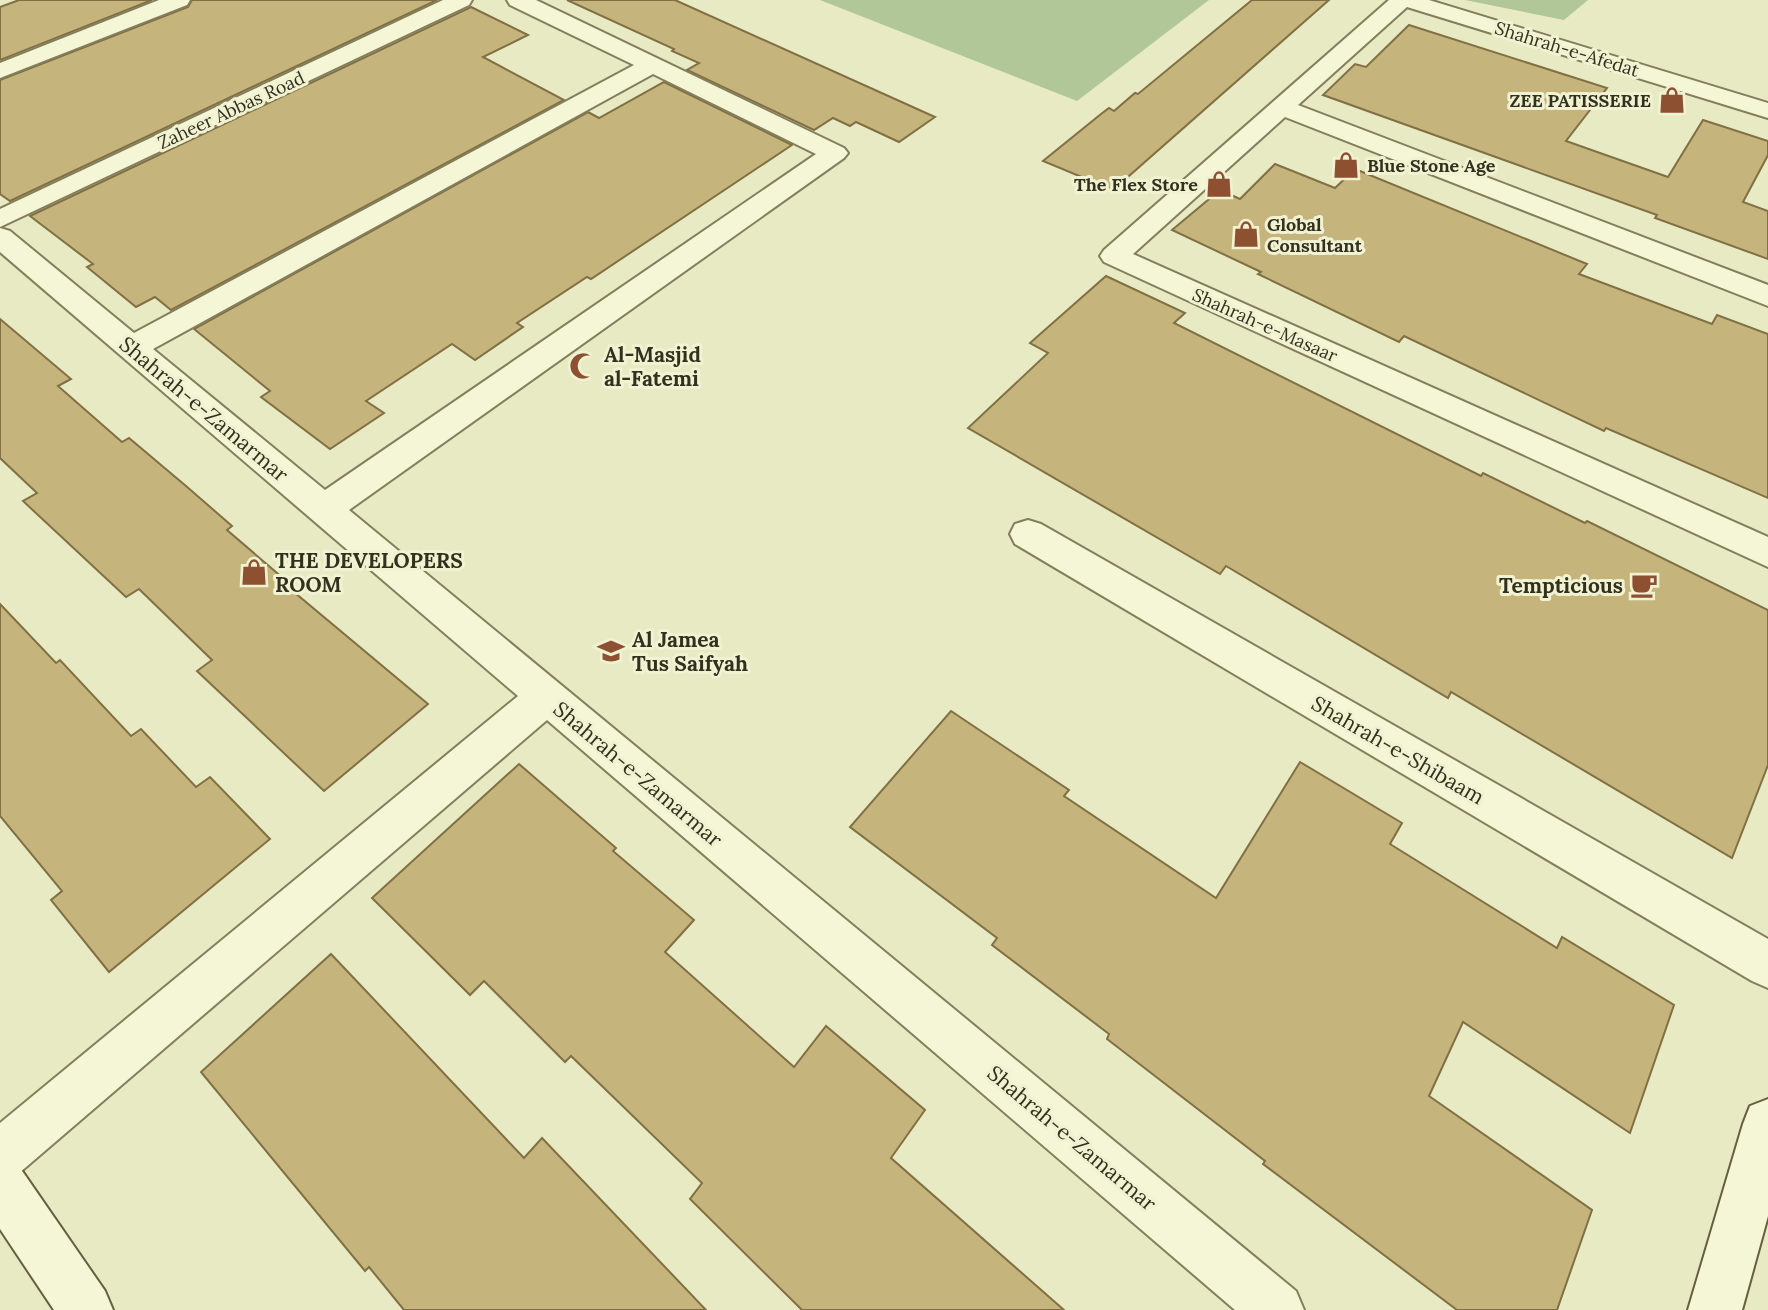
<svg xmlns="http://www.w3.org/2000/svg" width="1768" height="1310" viewBox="0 0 1768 1310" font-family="Lora,serif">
<rect width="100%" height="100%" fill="#e8eac3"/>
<g fill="#b1c798">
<path d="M820 0H1209L1077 101Z"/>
<path d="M1465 0H1588L1564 20Z"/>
</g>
<g fill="#c5b47c" stroke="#807043" stroke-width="2">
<path d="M19 0H152L0 60V7Z"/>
<path d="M192 0H437L10 201 0 194V80L188 7Z"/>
<path d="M567 0H675L935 117 899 142 856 122 850 126 833 118 814 130 687 70 699 63 672 51 674 49Z"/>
<path d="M1252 0H1329L1113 190 1043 161 1101 114 1109 108 1114 111 1135 93 1138 94Z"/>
<path d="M471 7 528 35 483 57 564 100 171 310 155 297 136 307 87 267 93 264 30 216Z"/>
<path d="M1409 25 1607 88 1566 141 1668 177 1703 120 1768 141V155L1743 202 1768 211V259L1655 218 1657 215 1323 95 1355 64 1366 67Z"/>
<path d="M664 82 792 145 591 279 587 277 517 323 523 327 475 360 452 344 366 401 384 413 330 449 261 397 270 391 194 329 588 112 599 118Z"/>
<path d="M1275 164 1335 188 1355 169 1587 264 1579 274 1712 324 1717 315 1768 334V498L1606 428 1604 431 1404 336 1399 342 1258 274 1261 272 1172 230 1220 190 1240 199Z"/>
<path d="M1106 276 1185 313 1174 323 1481 476 1483 473 1585 523 1587 521 1768 610V765L1732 858 1451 692 1448 698 1226 566 1220 574 968 428 1048 353 1030 343Z"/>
<path d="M0 319 71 379 58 386 122 442 129 438 186 486 232 526 227 530 291 585 288 587 428 704 324 791 197 671 212 660 139 589 126 597 23 501 37 493 0 458Z"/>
<path d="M0 604 56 663 60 660 131 736 141 729 196 787 210 777 270 839 109 972 51 900 62 891 0 816Z"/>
<path d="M951 711 1069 790 1064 796 1216 898 1300 762 1402 823 1390 844 1557 948 1562 937 1674 1005 1630 1133 1463 1022 1429 1096 1592 1210 1557 1310H1457L1263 1164 1265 1161 1107 1039 1109 1034 992 945 997 938 850 827Z"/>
<path d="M519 764 616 848 613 851 694 920 665 952 794 1067 826 1026 925 1110 891 1158 1064 1310H802L690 1199 702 1183 571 1056 565 1062 484 981 470 995 372 898Z"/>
<path d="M331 954 524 1158 542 1138 706 1310H404L369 1267 365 1271 201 1072Z"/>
</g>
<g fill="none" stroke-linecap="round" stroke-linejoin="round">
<defs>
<g id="street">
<path d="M159 0H190L187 5 0 78V63Z"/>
<path d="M443 0H472L469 5 0 227V209Z"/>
<path d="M507 0H536L844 148 848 153 844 158 349 510 1296 1291 1304 1310H1235L547 720 18 1174 0 1182V1123L518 696 0 252V228L10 231 134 333 634 65 510 5ZM653 74 816 154 325 490 153 349Z"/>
<path d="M1389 0H1429L1768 103V118L1407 7 1298 105 1768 285V306L1285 117 1133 254 1768 537V567L1104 262 1100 256 1104 250Z"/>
<path d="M1028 520 1041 524 1768 939V988L1752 981 1015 544 1010 534 1015 524Z"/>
</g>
<g id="secondary">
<path d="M1768 1099V1216L1742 1310H1688L1743 1124 1750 1106Z"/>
<path d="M0 1157 18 1165 105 1291 113 1310H54L0 1229Z"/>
</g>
</defs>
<use href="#street" stroke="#837e5c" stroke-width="4"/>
<use href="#secondary" stroke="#655f3f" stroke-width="4"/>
<use href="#street" fill="#f4f6d6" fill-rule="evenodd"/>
<use href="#secondary" fill="#f4f6d6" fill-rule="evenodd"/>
</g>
<defs>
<symbol id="shop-bare" viewBox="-9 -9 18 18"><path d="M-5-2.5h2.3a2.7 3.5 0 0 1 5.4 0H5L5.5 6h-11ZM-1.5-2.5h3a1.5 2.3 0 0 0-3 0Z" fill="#8d5031" stroke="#f0f2d2" stroke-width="2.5" paint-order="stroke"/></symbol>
<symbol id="mosque-bare" viewBox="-9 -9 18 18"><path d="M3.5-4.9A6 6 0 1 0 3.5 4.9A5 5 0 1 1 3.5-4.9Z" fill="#8d5031" stroke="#f0f2d2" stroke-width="2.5" paint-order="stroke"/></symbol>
<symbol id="cafe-bare" viewBox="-9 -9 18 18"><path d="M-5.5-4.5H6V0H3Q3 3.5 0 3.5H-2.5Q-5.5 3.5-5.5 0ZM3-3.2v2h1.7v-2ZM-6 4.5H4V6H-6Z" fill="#8d5031" stroke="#f0f2d2" stroke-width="2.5" paint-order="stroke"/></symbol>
<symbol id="university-bare" viewBox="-9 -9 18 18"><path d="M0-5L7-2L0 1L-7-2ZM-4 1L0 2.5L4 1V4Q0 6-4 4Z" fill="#8d5031" stroke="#f0f2d2" stroke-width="2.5" paint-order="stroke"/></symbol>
</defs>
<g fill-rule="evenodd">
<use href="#shop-bare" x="1653" y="81" width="38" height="38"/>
<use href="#shop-bare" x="1327" y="146" width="38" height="38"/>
<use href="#shop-bare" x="1200" y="165" width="38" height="38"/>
<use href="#shop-bare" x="1227" y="215" width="38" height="38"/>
<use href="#mosque-bare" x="564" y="347" width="38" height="38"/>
<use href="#shop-bare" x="235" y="553" width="38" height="38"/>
<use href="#cafe-bare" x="1625" y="566" width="38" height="38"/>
<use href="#university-bare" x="592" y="632" width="38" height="38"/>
</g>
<g text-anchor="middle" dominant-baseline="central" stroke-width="6" stroke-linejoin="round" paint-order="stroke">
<g font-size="18" fill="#34301e" stroke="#f0f2d2">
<text transform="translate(1567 49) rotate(17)">Shahrah-e-Afedat</text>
<text transform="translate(231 110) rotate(-25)">Zaheer Abbas Road</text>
<text transform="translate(1265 325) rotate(24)">Shahrah-e-Masaar</text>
</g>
<g font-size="18" font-weight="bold" fill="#34301e" stroke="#f0f2d2" text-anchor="end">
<text x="1651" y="100">ZEE PATISSERIE</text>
<text x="1367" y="165" text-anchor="start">Blue Stone Age</text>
<text x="1198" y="184">The Flex Store</text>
<text x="1267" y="224" text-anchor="start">Global<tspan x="1267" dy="21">Consultant</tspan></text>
</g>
<g font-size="21" font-weight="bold" fill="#34301e" stroke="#f0f2d2" text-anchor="start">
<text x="604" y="354">Al-Masjid<tspan x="604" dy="24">al-Fatemi</tspan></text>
<text x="275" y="560">THE DEVELOPERS<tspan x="275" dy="24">ROOM</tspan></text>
<text x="1623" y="585" text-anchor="end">Tempticious</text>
<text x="632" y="639">Al Jamea<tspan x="632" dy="24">Tus Saifyah</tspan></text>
</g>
<g font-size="21" fill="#34301e" stroke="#f0f2d2">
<text transform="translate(204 409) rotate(40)">Shahrah-e-Zamarmar</text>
<text transform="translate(1398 750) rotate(30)">Shahrah-e-Shibaam</text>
<text transform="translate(638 774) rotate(40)">Shahrah-e-Zamarmar</text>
<text transform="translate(1072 1138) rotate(40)">Shahrah-e-Zamarmar</text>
</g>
</g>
</svg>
